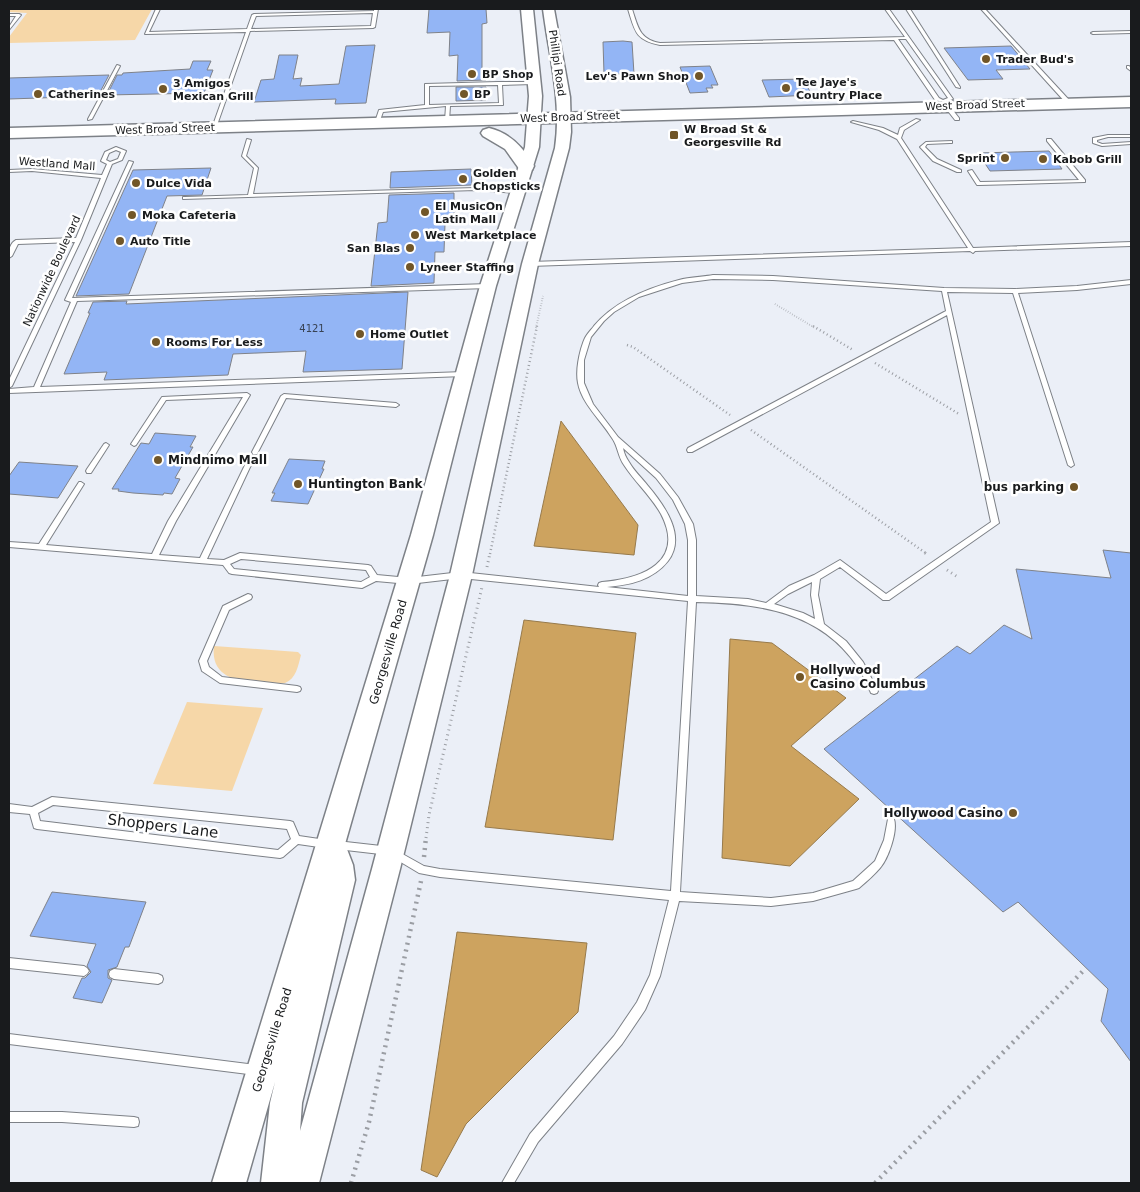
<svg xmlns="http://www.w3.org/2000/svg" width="1140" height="1192" viewBox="0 0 1140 1192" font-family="'DejaVu Sans',sans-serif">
<rect width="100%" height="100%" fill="#ebeff7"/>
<g fill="#f6d7a8">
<path d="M9 9H152L135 40 9 43V37L27 13 9 12Z"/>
<path d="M214 646 298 652 301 655C298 666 296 679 285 683 257 682 209 687 214 646Z"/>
<path d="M187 702 263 708 232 791 153 784Z"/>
</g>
<g fill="#cda35f" stroke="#977a4b">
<path d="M561 421 638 525 634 555 534 546Z"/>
<path d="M524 620 636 633 613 840 485 827Z"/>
<path d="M730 639 772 643 846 698 791 746 859 799 790 866 722 858Z"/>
<path d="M457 932 587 943 578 1012 466 1124 437 1177 421 1170Z"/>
</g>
<g fill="#93b5f5" stroke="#7f8289">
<path d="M429 9H486L487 23 482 24V69H486V80L457 81 458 55 449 56 450 32 427 33Z"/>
<path d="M623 41 632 42 634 74H604L603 42Z"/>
<path d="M375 45 366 103 335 104 336 99 254 102 261 80 274 79 279 55H298L293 79 302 78 300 86 339 84 346 46Z"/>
<path d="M1011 46 1030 69 996 70 1003 79 968 80 944 48Z"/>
<path d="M193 61H211L207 70H213L204 93 107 95 117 75H122L123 73 190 69Z"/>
<path d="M710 66 718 85H711L713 88H706L708 92 690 93 680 67Z"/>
<path d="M109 75 98 96 9 99V78Z"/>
<path d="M803 79 812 95 769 97 762 80Z"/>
<path d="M456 87H486V100L456 101Z"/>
<path d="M1049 151 1062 169 990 171 978 153Z"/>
<path d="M211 168 202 195 167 196 129 294 76 296 133 170Z"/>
<path d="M471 169 472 185 390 188 391 172Z"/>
<path d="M454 193V224H445L444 252H435L434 283 371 286 378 223 387 222 389 195Z"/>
<path d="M408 292 402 369 303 372 306 351 233 354 228 375 104 380 107 372 64 374 90 313H88L93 302 127 301 126 304Z"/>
<path d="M155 433 196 436 190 447H193L175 478 180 479 172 494 164 493 163 495 133 493 118 491 119 489H112L141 443 149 444Z"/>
<path d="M289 459 325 461 322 469H324L308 504 271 501 275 493H272Z"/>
<path d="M19 462 78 466 58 498 9 494V476Z"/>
<path d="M1103 550 1131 553V1062L1101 1021 1108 989 1018 902 1003 912 824 749 957 646 970 654 1004 625 1032 639 1016 569 1111 578Z"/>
<path d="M52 892 146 902 129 947H125L117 967 108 970V978L112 980 102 1003 73 998 82 978H85L91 972 87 966 96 944 30 936Z"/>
</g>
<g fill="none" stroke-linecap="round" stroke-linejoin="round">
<defs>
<g id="lane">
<path d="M156 9H160L149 32 247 29 252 15 254 14 374 11V9H378L375 27 373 28 250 31 216 128 214 129 212 128 246 32 145 34ZM373 13 371 26 251 29 256 16Z"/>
<path d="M628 9H632C638 27 639 39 660 43L905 37 885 9H889L953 99 943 102 935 100 894 40 660 45C635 40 635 31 628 9ZM898 39H906L948 98 943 100 939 98Z"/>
<path d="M906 9H910L960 87V88L956 87Z"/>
<path d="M981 9H985L1070 101V103H1066Z"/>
<path d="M9 14H19L21 15 9 30V27L16 16H9Z"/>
<path d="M1131 31V33L1093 34 1091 33 1093 32Z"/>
<path d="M117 65 120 66 92 119 88 120V119Z"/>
<path d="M1127 66H1129L1131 68V71L1127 68Z"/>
<path d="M498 82H533L535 83 533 84 502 85 503 105 450 106 449 121 447 122 445 121 446 106 383 112 379 123 375 122 379 110 425 105V84ZM498 85 499 103 429 105V86Z"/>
<path d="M944 104H948L959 118V120H955L944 106Z"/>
<path d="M916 119 920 120 904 130 901 138 973 248 1131 242V246L975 251 973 253 970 251 530 266 527 264 530 262 968 248 897 139 879 130 851 122 853 121 883 128 898 135 900 128Z"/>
<path d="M1108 135H1131V137H1108L1097 140V142L1102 144 1131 142V144L1102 146 1093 143V138Z"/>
<path d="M247 139 251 140 246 156 258 168 253 194 476 188 517 191 519 192 517 193 476 190 183 199V197H185L248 195 254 168 242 156Z"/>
<path d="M1047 139H1051L1085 180V182L979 185H977L968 171 972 170 980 182 1079 180 1047 141Z"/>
<path d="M952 141V143H950L927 144 925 147 937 159 961 170V172H957L933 161 920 147 926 142Z"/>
<path d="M116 147 126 151 122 160 112 164 81 240 12 386 9 388V380L75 242 18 244 12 256 9 258C8 252 10 243 16 240L76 238 101 178 32 171 9 172V170L32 169 102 175 107 164 101 161 105 152ZM116 150 121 152 118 159 110 162 106 160 109 153Z"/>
<path d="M129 161 133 162 72 298 488 284 491 286 488 288 77 301 40 387 464 372 467 374 464 376 9 393V389L34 387 71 302 65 300Z"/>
<path d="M713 275 773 276 944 288 1015 289 1077 286 1131 280V284L1077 290 1018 293 1074 465 1071 467 1068 465 1013 293 947 292 999 523 889 600H883L840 567 820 579 818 595 824 624 846 641 863 662 878 691 877 693 874 694 871 693C867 684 863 674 857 666 820 611 757 603 696 602L680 892 771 898 813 893 853 881 875 861 884 840 888 819 891 818 894 819C898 831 888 859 880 868 874 875 866 882 859 888L856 889 813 901 771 906 679 901 660 976 645 1010 622 1044 538 1142 514 1183H502L530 1134 614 1036 637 1002 650 975 669 900 440 877 419 873 389 855 337 849 334 848 332 845 334 842 337 841 390 847 424 866 440 869 671 891 688 601 461 578 409 584 376 581 362 588 232 574 229 573 223 565 9 547V542L39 544 79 482H81L84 484 46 545 152 554 168 521 243 397 166 400 136 445 134 446 131 444 162 397 247 393 250 395 176 521 159 555 200 558 245 465 248 463 251 465 207 559 224 560 240 553 368 565 371 566 377 575 409 578 461 572 599 587 598 585 599 583 602 582C642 579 686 562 661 514 651 496 635 482 624 465 618 457 618 446 612 438 601 420 582 404 578 383 576 373 578 360 581 349 582 346 583 342 585 338 587 334 591 330 594 326 615 301 648 288 679 280 690 277 702 277 713 275ZM713 279 773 280 942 291 946 311 688 448 687 450 688 452H692L947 315 991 522 886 594 840 560 814 575 789 586 766 603 748 599 696 596V540L693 524 678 497 660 474 618 437 593 404 584 383V360L591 337 604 321 614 312 639 297 682 283ZM623 448 656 478 673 500 685 524 688 540V596L607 587C630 585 653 580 668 561 687 536 664 505 648 486 642 478 634 471 629 462 626 458 624 453 623 448ZM241 559 366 570 370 577 361 582 234 569 230 564ZM812 582 811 595 815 619 803 613 774 604 788 594Z"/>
<path d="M284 394 396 403 399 405 396 407 286 398 258 452 257 454H253L252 452 281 396Z"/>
<path d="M106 443 109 445 91 473H87L86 471 87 469 104 444Z"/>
<path d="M248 594 251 595 252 597 251 599 229 610 207 661 209 667 222 677 297 686 300 687 301 689 300 691 297 692 220 683 202 671 199 661 223 606Z"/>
<path d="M52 797 290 821 293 822 299 836 326 840 329 841 331 844 329 847 326 848 298 844 283 857 280 858 37 829 34 828 30 814 9 812V804L32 807ZM53 805 287 829 291 839 278 850 40 821 38 813Z"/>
<path d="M9 958 84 966 87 968 89 971 87 974 84 976 9 968Z"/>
<path d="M114 969 158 974 162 976 163 979 162 982 158 984 114 979 110 977 109 974 110 971Z"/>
<path d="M9 1034 256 1065 260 1066 261 1070 260 1074 256 1075 9 1044Z"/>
<path d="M9 1112H62L134 1117 138 1118 139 1122 138 1126 134 1127 62 1122H9Z"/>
</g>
<path id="secondary" d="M521 9H533L542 96 539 147 496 286 433 535 345 844 353 865 355 880 302 1103 300 1131 372 869 450 575 522 264 555 148C562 100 549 56 543 9H554L570 97 571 132 569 148 538 264 472 575 400 869 319 1183H261L270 1103 275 1082 246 1183H212L411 535 480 286 525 147 529 96Z"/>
<g id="primary">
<path d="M1131 97V107L9 138V128Z"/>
<path d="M489 128C510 133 524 148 534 166L532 170H520L505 149 483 136 481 133 483 130Z"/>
</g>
</defs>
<use href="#lane" stroke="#7d8187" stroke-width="2"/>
<use href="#secondary" stroke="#7d8187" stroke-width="3"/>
<use href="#primary" stroke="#7d8187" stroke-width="3"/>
<g stroke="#9b9ea4" stroke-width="2" stroke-dasharray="0.5 2" stroke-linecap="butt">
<path d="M775 304 815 328"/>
<path d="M536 328 543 296"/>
</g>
<g stroke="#9b9ea4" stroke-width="2.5" stroke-dasharray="1 3" stroke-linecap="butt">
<path d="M813 326 853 350"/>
<path d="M627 345 633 347 730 415"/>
<path d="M875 363 959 414"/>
<path d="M751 430 927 554"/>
<path d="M490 554 537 326"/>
</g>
<g stroke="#9b9ea4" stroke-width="3" stroke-dasharray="1 4" stroke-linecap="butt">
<path d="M925 553 928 555"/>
<path d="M487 567 490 553"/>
<path d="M947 570 959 578"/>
<path d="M426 838 429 815 482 587"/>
</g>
<g stroke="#9b9ea4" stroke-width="4.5" stroke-dasharray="2 5" stroke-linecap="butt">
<path d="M424 857 426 837"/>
<path d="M351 1183 369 1122 421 881"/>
<path d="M875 1183 1086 968"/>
</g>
<use href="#lane" fill="#fff" fill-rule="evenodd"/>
<use href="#secondary" fill="#fff" fill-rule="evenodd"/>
<use href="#primary" fill="#fff" fill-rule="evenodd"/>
</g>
<g fill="#715628" stroke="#fff" stroke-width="2">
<circle cx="986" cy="59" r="5"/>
<circle cx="472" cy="74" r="5"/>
<circle cx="699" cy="76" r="5"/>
<circle cx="786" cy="88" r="5"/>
<circle cx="163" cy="89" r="5"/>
<circle cx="38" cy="94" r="5"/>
<circle cx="464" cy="94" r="5"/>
<rect x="669" y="130" width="10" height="10" rx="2.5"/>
<circle cx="1005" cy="158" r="5"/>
<circle cx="1043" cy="159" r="5"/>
<circle cx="463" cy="179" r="5"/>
<circle cx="136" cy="183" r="5"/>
<circle cx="425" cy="212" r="5"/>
<circle cx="132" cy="215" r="5"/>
<circle cx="415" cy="235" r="5"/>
<circle cx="120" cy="241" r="5"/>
<circle cx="410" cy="248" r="5"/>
<circle cx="410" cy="267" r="5"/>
<circle cx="360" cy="334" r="5"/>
<circle cx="156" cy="342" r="5"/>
<circle cx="158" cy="460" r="5"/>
<circle cx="298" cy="484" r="5"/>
<circle cx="1074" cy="487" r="5"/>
<circle cx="800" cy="677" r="5"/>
<circle cx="1013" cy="813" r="5"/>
</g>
<g text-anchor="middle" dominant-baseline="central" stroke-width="5" stroke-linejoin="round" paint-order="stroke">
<g font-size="10" fill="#384253">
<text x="312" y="328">4121</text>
</g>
<g font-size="11" font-weight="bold" fill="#191b1d" stroke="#fff" text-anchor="start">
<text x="996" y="59">Trader Bud's</text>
<text x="482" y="74">BP Shop</text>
<text x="689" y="76" text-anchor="end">Lev's Pawn Shop</text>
<text x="796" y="82">Tee Jaye's<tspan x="796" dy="13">Country Place</tspan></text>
<text x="173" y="83">3 Amigos<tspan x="173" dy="13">Mexican Grill</tspan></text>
<text x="48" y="94">Catherines</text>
<text x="474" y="94">BP</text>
<text x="684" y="129">W Broad St &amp;<tspan x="684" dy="13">Georgesville Rd</tspan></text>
<text x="995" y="158" text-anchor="end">Sprint</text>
<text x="1053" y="159">Kabob Grill</text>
<text x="473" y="173">Golden<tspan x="473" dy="13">Chopsticks</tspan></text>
<text x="146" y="183">Dulce Vida</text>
<text x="435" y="206">El MusicOn<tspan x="435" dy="13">Latin Mall</tspan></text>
<text x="142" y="215">Moka Cafeteria</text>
<text x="425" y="235">West Marketplace</text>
<text x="130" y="241">Auto Title</text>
<text x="400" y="248" text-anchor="end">San Blas</text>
<text x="420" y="267">Lyneer Staffing</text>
<text x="370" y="334">Home Outlet</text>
<text x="166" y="342">Rooms For Less</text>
</g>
<g font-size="11" fill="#191b1d" stroke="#fff">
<text transform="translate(557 63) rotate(82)">Phillipi Road</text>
<text transform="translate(975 105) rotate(-2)">West Broad Street</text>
<text transform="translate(570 117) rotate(-2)">West Broad Street</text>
<text transform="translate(165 129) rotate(-2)">West Broad Street</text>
<text transform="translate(57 164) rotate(4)">Westland Mall</text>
<text transform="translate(52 271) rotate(-65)">Nationwide Boulevard</text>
</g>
<g font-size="12" font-weight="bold" fill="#191b1d" stroke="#fff" text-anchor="start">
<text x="168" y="460">Mindnimo Mall</text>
<text x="308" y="484">Huntington Bank</text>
<text x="1064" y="487" text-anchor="end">bus parking</text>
<text x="810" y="670">Hollywood<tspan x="810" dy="14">Casino Columbus</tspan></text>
<text x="1003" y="813" text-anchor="end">Hollywood Casino</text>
</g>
<g font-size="12" fill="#191b1d" stroke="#fff">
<text transform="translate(388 652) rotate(-74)">Georgesville Road</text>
<text transform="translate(272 1040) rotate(-73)">Georgesville Road</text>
</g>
<g font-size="15" fill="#191b1d" stroke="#fff">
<text transform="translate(163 826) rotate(7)">Shoppers Lane</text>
</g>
</g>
<rect width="1140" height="1192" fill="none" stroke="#191b1d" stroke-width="20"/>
</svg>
